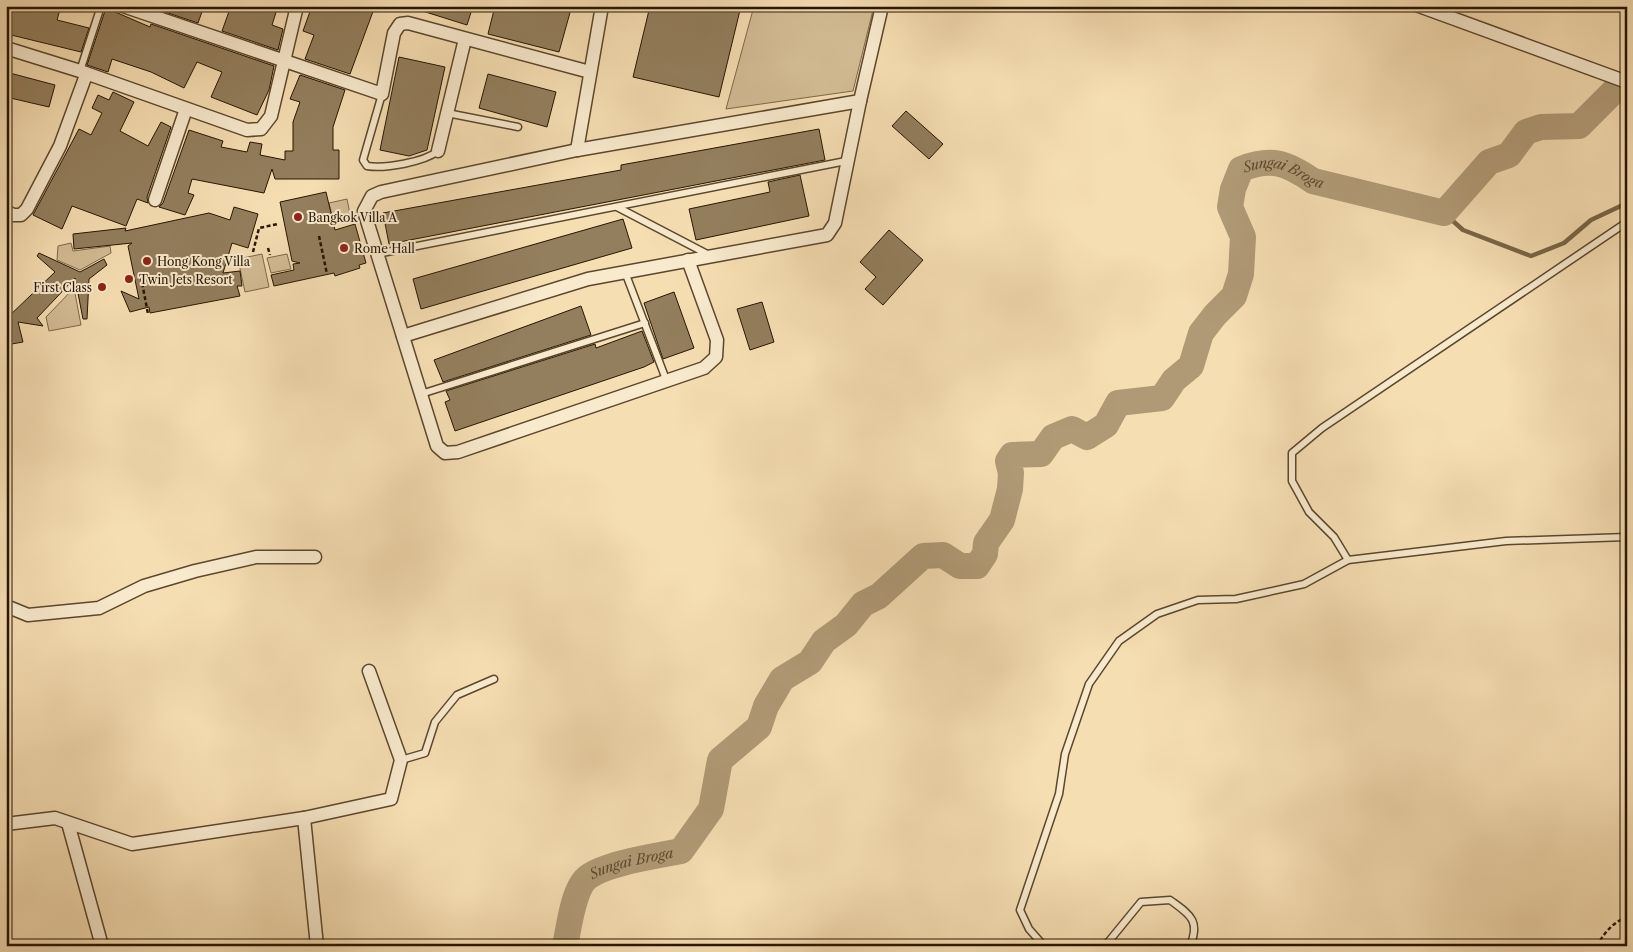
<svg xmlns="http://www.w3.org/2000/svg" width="1633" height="952" viewBox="0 0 1633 952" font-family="'Libre Caslon Text',serif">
<rect width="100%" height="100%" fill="#f6deb3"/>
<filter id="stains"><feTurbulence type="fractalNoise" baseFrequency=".004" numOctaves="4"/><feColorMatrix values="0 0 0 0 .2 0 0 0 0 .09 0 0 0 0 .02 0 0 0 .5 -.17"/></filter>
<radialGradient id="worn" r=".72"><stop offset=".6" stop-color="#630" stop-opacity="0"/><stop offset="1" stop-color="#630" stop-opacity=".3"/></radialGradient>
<g fill="#d3bc95" stroke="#7d684a">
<path d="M754 6H874L853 91 726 109Z"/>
<path d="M347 199 351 219 334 223 329 203Z"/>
<path d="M71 243 73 251 110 246 111 253 80 270 57 260 58 246Z"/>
<path d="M262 254 269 287 245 292 238 259Z"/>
<path d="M287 254 291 269 271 273 267 258Z"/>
<path d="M74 288 81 325 49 331 46 317Z"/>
</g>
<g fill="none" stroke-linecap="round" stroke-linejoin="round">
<path stroke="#796547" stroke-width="4.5" d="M1444 213 1463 230 1531 256 1564 243 1591 220 1627 203"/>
<path stroke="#b09a76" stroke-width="26" id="s1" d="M565 946C569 928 573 888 588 877 606 863 657 856 681 851L711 809 720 760 759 727 766 706 782 679 810 662 824 641 846 625 863 604 879 596 923 556 943 555 960 566H977L985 554 986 543 1002 520 1010 489 1011 473 1008 461 1012 455 1041 454 1053 437 1072 429 1087 437 1106 425 1118 403 1162 398 1174 380 1191 366 1201 333 1215 315 1234 296 1241 274 1243 237 1230 207 1233 189 1241 169C1272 157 1287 163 1313 181L1444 213 1489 162 1509 155 1526 132 1541 127 1579 126 1616 89"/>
</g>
<g fill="#937e5d" stroke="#271500">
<path d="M6 6H61L57 20 89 28 81 52 7 34 10 22 6 21Z"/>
<path d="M157 6H204L198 23 156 9Z"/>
<path d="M231 6H278L272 25 283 29 278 50 222 31Z"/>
<path d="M312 6H375L350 74 305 59 314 35 303 31Z"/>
<path d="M417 6H473L467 25 416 9Z"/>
<path d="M495 6H560L571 9 559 52 488 34Z"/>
<path d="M650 6H741L719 97 633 77Z"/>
<path d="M106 8 150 27 151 24 274 66 269 90 257 115 211 97 222 72 197 62 184 88 151 72 112 59 108 72 87 65Z"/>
<path d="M399 57 445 67 427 150 409 156 380 150Z"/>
<path d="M6 72 55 85 49 107 6 97Z"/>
<path d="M488 74 556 92 547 127 479 108Z"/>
<path d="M300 75 345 90 333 127V150H339V179H275L272 169 264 193 192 179 188 193 194 195 185 215 159 207 163 203 189 130 223 141 221 147 247 152 250 142 262 144 260 155 285 160V151H293V122L300 102 290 99Z"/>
<path d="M113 92 134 102 120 131 148 146 161 122 171 127 147 197 148 203 137 199 126 226 72 206 62 229 33 215 79 129 91 135 102 113 92 108 98 95 109 100Z"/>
<path d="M906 111 943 144 929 159 892 126Z"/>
<path d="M819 129 825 160 389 244 383 213 621 170V165Z"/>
<path d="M800 175 809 216 696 240 689 209 770 192 768 182Z"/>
<path d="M326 192 335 230 355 224 366 263 359 265 360 268 335 276 334 273 274 286 271 275 294 270 293 264 300 263 292 261 280 202Z"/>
<path d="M234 207 258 214 248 248 232 243 223 273 240 271 242 286H237L240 296 150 313 149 307 130 312 121 291 139 299 128 246 132 243 74 249 73 234 126 228 125 231 209 213 230 220Z"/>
<path d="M623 219 632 248 421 309 413 279Z"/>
<path d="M889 230 923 260 883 305 865 289 876 277 860 262Z"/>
<path d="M39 253 80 272 104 259 107 265 89 279 87 319H83L75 278 37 318 43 326 18 322 23 342 6 345V319L55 272 37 256Z"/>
<path d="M674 292 694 348 663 359 644 303Z"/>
<path d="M762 302 774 342 750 350 737 309Z"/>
<path d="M581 306 591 335 443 382 434 360Z"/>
<path d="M642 331 654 362 644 367 455 431 445 402 450 400 446 391 595 344 596 348Z"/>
</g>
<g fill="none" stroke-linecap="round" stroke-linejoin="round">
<defs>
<g id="lane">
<path d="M591 6 601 9"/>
<path d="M80 71 101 6"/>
<path d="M382 94 363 160 367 166C385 169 424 162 438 151"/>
<path d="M447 113 518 127"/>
<path d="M617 207 709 255"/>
<path d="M377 254 846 161"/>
<path d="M625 272 667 382"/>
<path d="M421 394 645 323"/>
<path d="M1348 560 1334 537 1309 512 1292 481V453L1322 428 1627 222"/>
<path d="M401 760 425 753 435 722 457 695 494 679"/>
<path d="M1044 946 1029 929 1020 910 1059 794 1065 754 1089 684 1119 641 1157 614 1198 600 1236 599 1304 584 1348 560 1506 541 1627 537"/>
<path d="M1105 946 1141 902 1170 900C1189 914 1201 920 1190 946"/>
</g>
<g id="street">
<path d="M123 6 382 94 394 33 400 24 408 23 590 72"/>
<path d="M1419 6 1627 82"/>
<path d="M6 48 80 71 247 130 261 129 271 116 297 6"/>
<path d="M577 150 602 6"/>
<path d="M438 151 465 39"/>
<path d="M155 200 186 109"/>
<path d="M6 211 13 215H21L27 209 60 146 86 75"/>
<path d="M688 260 717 340 716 357 704 368 458 452 445 453 437 446 364 211 372 196 381 192 577 150 860 101 882 6"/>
<path d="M403 336 588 279 827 235 835 223 860 101"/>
<path d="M6 606 28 615 99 608 144 586 195 571 256 557H315"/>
<path d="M304 818 317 946"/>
<path d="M68 823 102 946"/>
<path d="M6 824 55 818 132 844 304 818 391 799 401 760 369 671"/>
</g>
</defs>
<use href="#lane" stroke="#5b472d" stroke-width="9"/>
<use href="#street" stroke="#5b472d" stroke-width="15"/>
<g stroke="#271500" stroke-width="2.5" stroke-dasharray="4 2.5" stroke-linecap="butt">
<path d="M319 236 327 274"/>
<path d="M268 248 270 255"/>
<path d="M253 252 259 228 278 224"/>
<path d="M141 277 148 314"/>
<path d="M1597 946C1604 933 1613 922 1627 917"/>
</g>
<use href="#lane" stroke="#f9eace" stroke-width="6"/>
<use href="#street" stroke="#f9eace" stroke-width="12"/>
</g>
<g fill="#8f2418" stroke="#f9eace" stroke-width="2">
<circle cx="298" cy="217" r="5"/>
<circle cx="344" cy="248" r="5"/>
<circle cx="147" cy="261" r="5"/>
<circle cx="129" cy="279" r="5"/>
<circle cx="102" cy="287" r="5"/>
</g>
<g text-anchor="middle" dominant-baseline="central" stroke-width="4" stroke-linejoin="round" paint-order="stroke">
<g font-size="12" fill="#271500" stroke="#f9eace" text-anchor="start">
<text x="308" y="217">Bangkok Villa A</text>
<text x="354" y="248">Rome Hall</text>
<text x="157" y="261">Hong Kong Villa</text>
<text x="139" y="279">Twin Jets Resort</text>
<text x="92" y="287" text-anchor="end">First Class</text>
</g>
<g font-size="14" font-style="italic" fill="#5e4a2f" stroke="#f9eace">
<text stroke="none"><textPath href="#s1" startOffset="1230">Sungai Broga</textPath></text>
<text stroke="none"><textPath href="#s1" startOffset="120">Sungai Broga</textPath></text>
</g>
</g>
<rect width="1633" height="952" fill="none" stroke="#f6deb3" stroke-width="25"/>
<rect x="8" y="8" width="1618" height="937" fill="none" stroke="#271500" stroke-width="2.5"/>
<rect x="12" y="12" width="1608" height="927" fill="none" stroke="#271500"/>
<rect width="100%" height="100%" filter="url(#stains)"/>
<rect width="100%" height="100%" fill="url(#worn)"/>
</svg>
